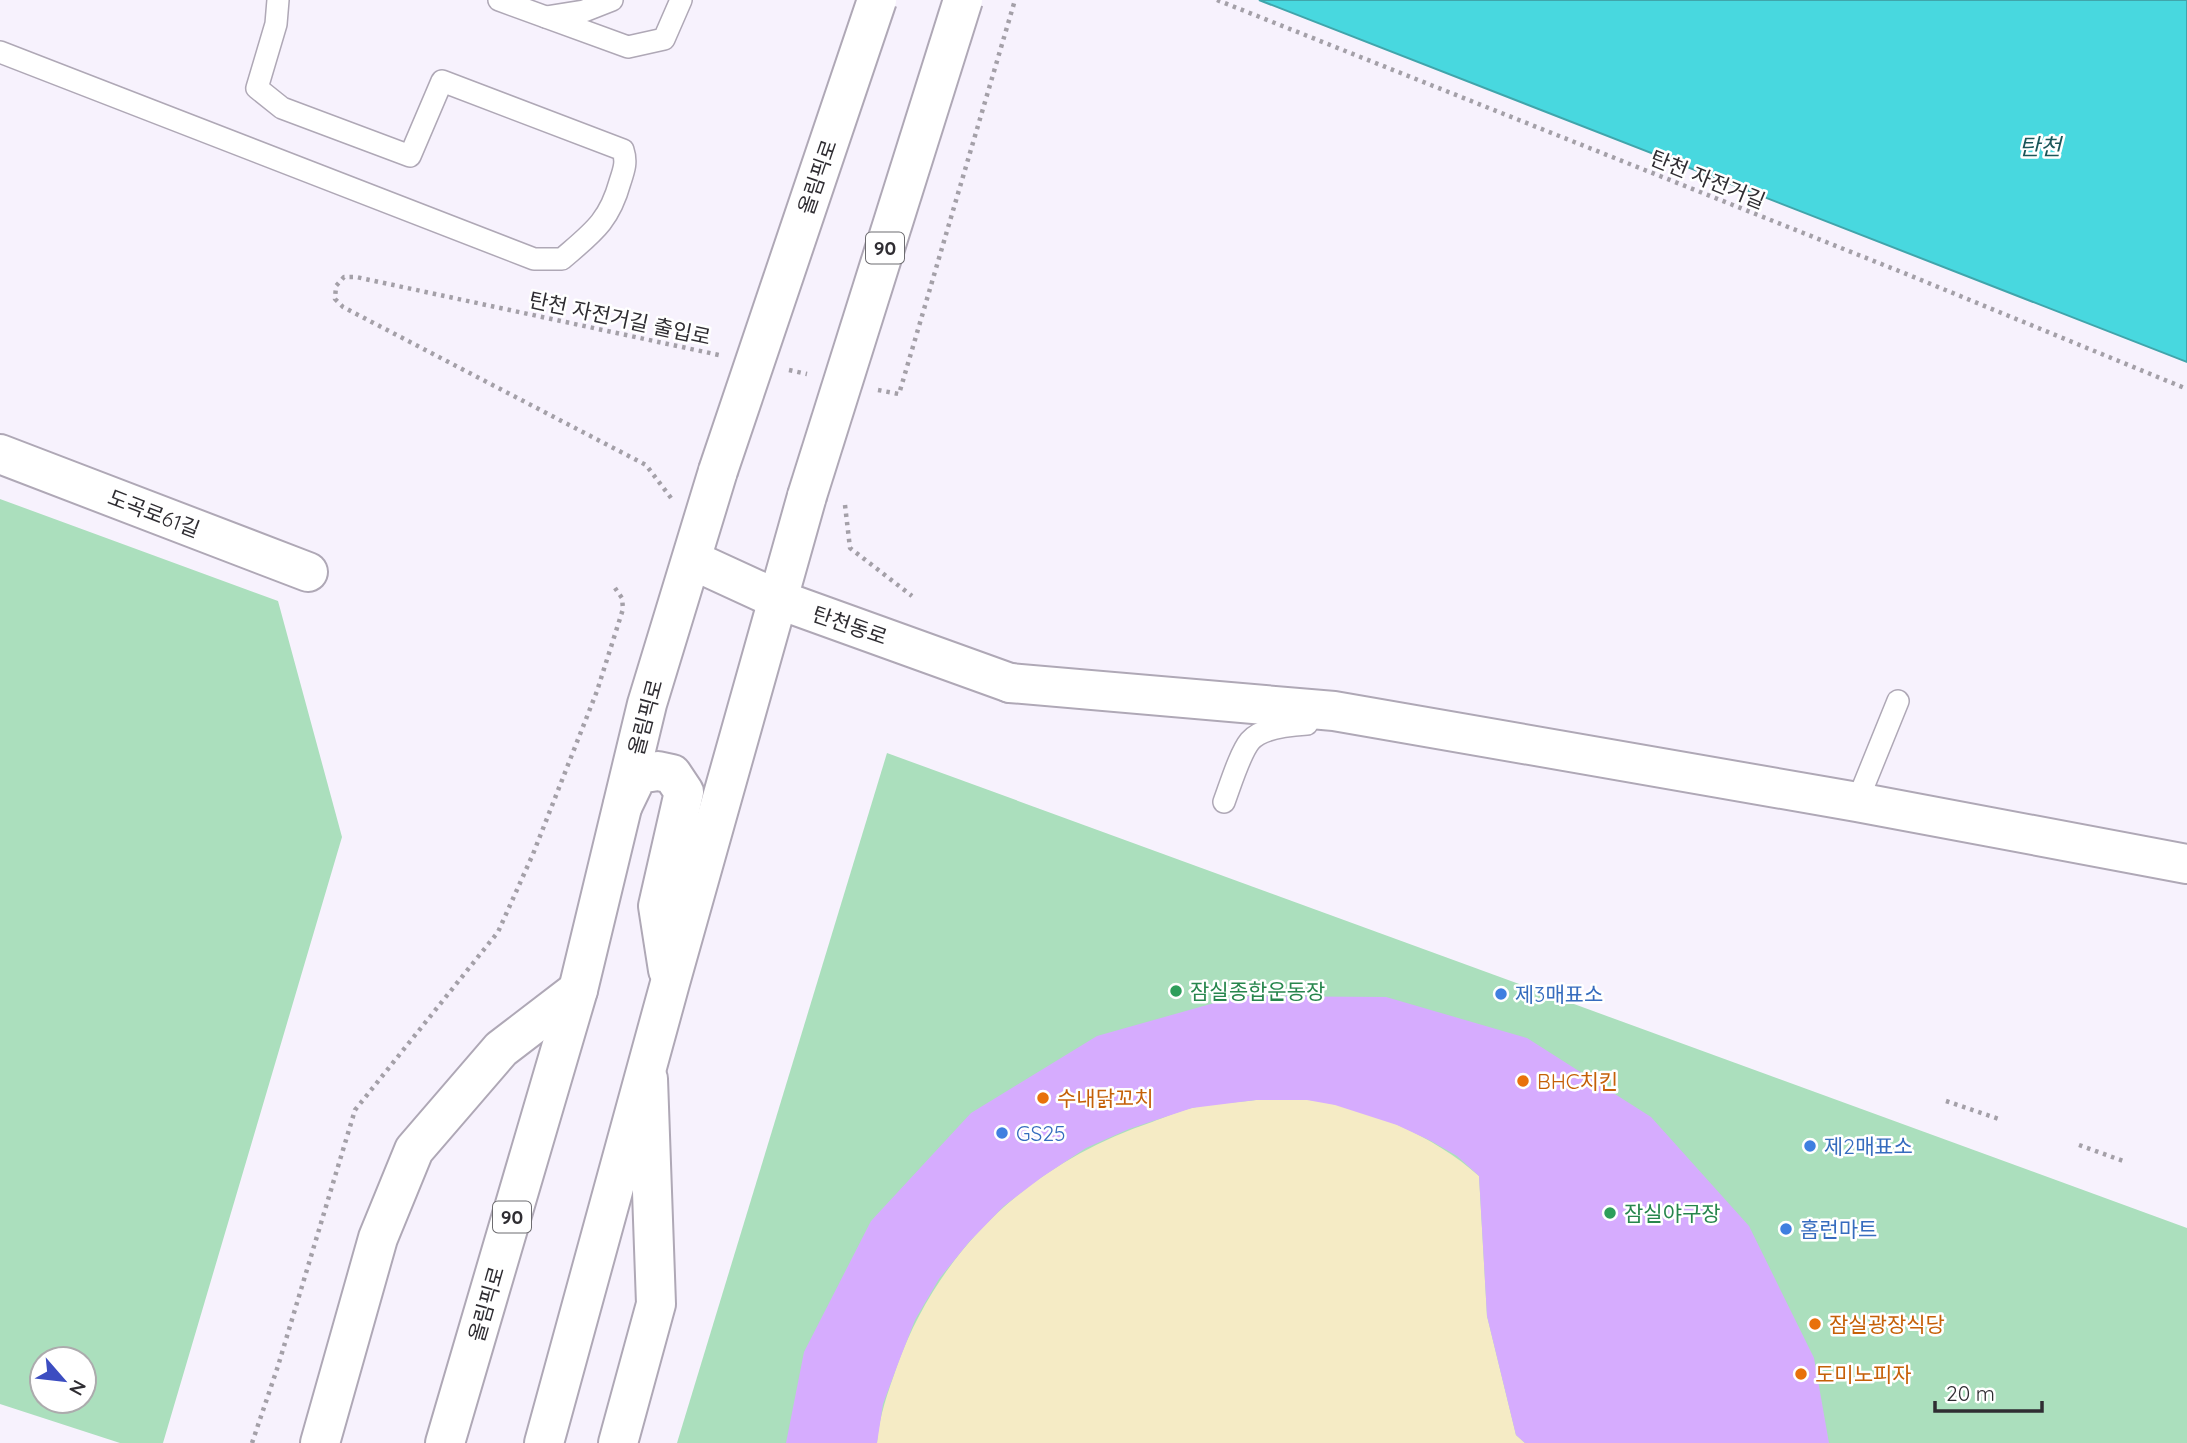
<svg xmlns="http://www.w3.org/2000/svg" width="2187" height="1443" viewBox="0 0 2187 1443" font-family="Quicksand,'Noto Sans KR',sans-serif">
<rect width="100%" height="100%" fill="#f7f2fd"/>
<g fill="#abdfbd" fill-rule="evenodd">
<path d="M0 499 278 601 342 837 163 1443H120L0 1404ZM42 1359H84V1401H42Z"/>
<path d="M887 753 2187 1228V1443H677Z"/>
</g>
<path fill="#f5ebc5" d="M1256 1100C1273 1100 1292 1098 1310 1100 1370 1108 1434 1136 1479 1176L1487 1316 1516 1435 1525 1443H877C879 1416 888 1392 897 1366 940 1247 1033 1162 1152 1122 1165 1117 1179 1111 1192 1108 1213 1103 1235 1103 1256 1100Z"/>
<path fill="#48d8df" stroke="#40a5ab" stroke-width="2" d="M1259 0H2187V362Z"/>
<path fill="#d6acfe" d="M1239 996 1386 997 1527 1038 1651 1117 1749 1226 1814 1358 1829 1443H1525L1516 1435 1487 1316 1479 1176 1457 1156 1431 1141 1397 1125 1335 1105 1307 1100H1256L1192 1108 1129 1129 1086 1148 1042 1177 1004 1206 969 1242 939 1279 915 1320 899 1361 883 1404 877 1443H786L804 1352 871 1221 971 1113 1097 1036Z"/>
<g fill="none" stroke-linecap="round" stroke-linejoin="round">
<defs>
<g id="lane">
<path d="M499 0 628 47 664 39 681 0"/>
<path d="M546 17 584 11 612 0"/>
<path d="M0 52 534 259H562C592 233 609 222 620 182 624 170 627 162 623 150L442 81 410 156 282 108 257 88 276 24 278 0"/>
<path d="M1224 802C1230 786 1240 753 1250 741 1262 727 1291 725 1307 724"/>
<path d="M1849 805 1857 802 1898 701"/>
</g>
<path id="street" d="M0 454 308 572"/>
<g id="secondary">
<path d="M692 560 777 599 1010 683"/>
<path d="M320 1443 378 1238 414 1150 501 1049 578 990"/>
<path d="M618 1443 656 1304 648 1079"/>
</g>
<g id="primary">
<path d="M623 805 638 774 658 771 672 774 684 792 658 906 668 970"/>
<path d="M445 1443 578 990 647 704 718 471"/>
<path d="M544 1443 670 983 807 496"/>
</g>
<path id="highway" d="M1010 683 1334 711 1857 802 2187 864"/>
</defs>
<use href="#lane" stroke="#afa8b6" stroke-width="24"/>
<use href="#street" stroke="#afa8b6" stroke-width="42"/>
<use href="#secondary" stroke="#afa8b6" stroke-width="42"/>
<use href="#primary" stroke="#afa8b6" stroke-width="42"/>
<use href="#highway" stroke="#afa8b6" stroke-width="42"/>
<g stroke="#a4a0a8" stroke-width="4.5" stroke-dasharray="3.5 5" stroke-linecap="butt">
<path d="M1217 0 1904 273 2187 389"/>
<path d="M789 370 807 374"/>
<path d="M878 390 899 394 1015 0"/>
<path d="M671 498 646 465 343 307 335 299 336 286 344 277H356L719 355"/>
<path d="M845 505 850 548 912 596"/>
<path d="M1946 1101 2002 1120"/>
<path d="M2079 1145 2126 1162"/>
<path d="M252 1443 278 1366 355 1110 498 932 533 854 597 691 623 609 622 598 615 588"/>
</g>
<use href="#lane" stroke="#fff" stroke-width="21"/>
<use href="#street" stroke="#fff" stroke-width="38"/>
<use href="#secondary" stroke="#fff" stroke-width="38"/>
<use href="#primary" stroke="#fff" stroke-width="38"/>
<use href="#highway" stroke="#fff" stroke-width="38"/>
<defs>
<g id="primary-bridge">
<path d="M718 471 877 0"/>
<path d="M807 496 963 0"/>
</g>
</defs>
<use href="#primary-bridge" stroke="#afa8b6" stroke-width="42" stroke-linecap="butt"/>
<use href="#primary-bridge" stroke="#fff" stroke-width="38"/>
</g>
<g fill="#2e9e5b" stroke="#fff" stroke-width="2.5">
<circle cx="1176" cy="991" r="7"/>
<circle cx="1610" cy="1213" r="7"/>
</g>
<g fill="#3f7fe0" stroke="#fff" stroke-width="2.5">
<circle cx="1501" cy="994" r="7"/>
<circle cx="1002" cy="1133" r="7"/>
<circle cx="1810" cy="1146" r="7"/>
<circle cx="1786" cy="1229" r="7"/>
</g>
<g fill="#e8710a" stroke="#fff" stroke-width="2.5">
<circle cx="1523" cy="1081" r="7"/>
<circle cx="1043" cy="1098" r="7"/>
<circle cx="1815" cy="1324" r="7"/>
<circle cx="1801" cy="1374" r="7"/>
</g>
<g text-anchor="middle" dominant-baseline="central" stroke-width="5" stroke-linejoin="round" paint-order="stroke">
<g fill="#fff" stroke="#6d6c70" stroke-width="2">
<rect x="866" y="232.5" width="38" height="31" rx="5"/>
<rect x="493" y="1201.5" width="38" height="31" rx="5"/>
</g>
<g font-size="19" font-weight="bold" fill="#2f2d32">
<text x="885" y="248">90</text>
<text x="512" y="1217">90</text>
</g>
<g font-size="21" fill="#2f2d32" stroke="#fff">
<text transform="translate(817 177) rotate(-71)">올림픽로</text>
<text transform="translate(1708 179) rotate(22)">탄천 자전거길</text>
<text transform="translate(620 318) rotate(12)">탄천 자전거길 출입로</text>
<text transform="translate(154 513) rotate(21)">도곡로61길</text>
<text transform="translate(850 625) rotate(19)">탄천동로</text>
<text transform="translate(645 717) rotate(-75)">올림픽로</text>
<text transform="translate(486 1304) rotate(-74)">올림픽로</text>
</g>
<g font-size="21" fill="#27864d" stroke="#fff" text-anchor="start">
<text x="1190" y="991">잠실종합운동장</text>
<text x="1624" y="1213">잠실야구장</text>
</g>
<g font-size="21" fill="#366cbe" stroke="#fff" text-anchor="start">
<text x="1515" y="994">제3매표소</text>
<text x="1016" y="1133">GS25</text>
<text x="1824" y="1146">제2매표소</text>
<text x="1800" y="1229">홈런마트</text>
</g>
<g font-size="21" fill="#c56008" stroke="#fff" text-anchor="start">
<text x="1537" y="1081">BHC치킨</text>
<text x="1057" y="1098">수내닭꼬치</text>
<text x="1829" y="1324">잠실광장식당</text>
<text x="1815" y="1374">도미노피자</text>
</g>
<g font-size="23" font-style="italic" fill="#1a5659" stroke="#fff">
<text x="2040" y="146">탄천</text>
</g>
</g>
<g transform="translate(63 1380) rotate(118)"><circle r="33" fill="#ffffff" stroke="#acabad" stroke-width="2"/>
<path d="M0-5L12 26L0 18L-12 26Z" fill="#3c4dc1"/>
<text y="-10" font-size="19" font-weight="bold" text-anchor="middle" fill="#2f2d32">N</text>
</g>
<path d="M1935 1401v10h107v-10" fill="none" stroke="#2f2d32" stroke-width="3.5"/>
<text x="1946" y="1401" font-size="21" fill="#2f2d32" stroke="#ffffff" stroke-width="5" paint-order="stroke">20 m</text>
</svg>
